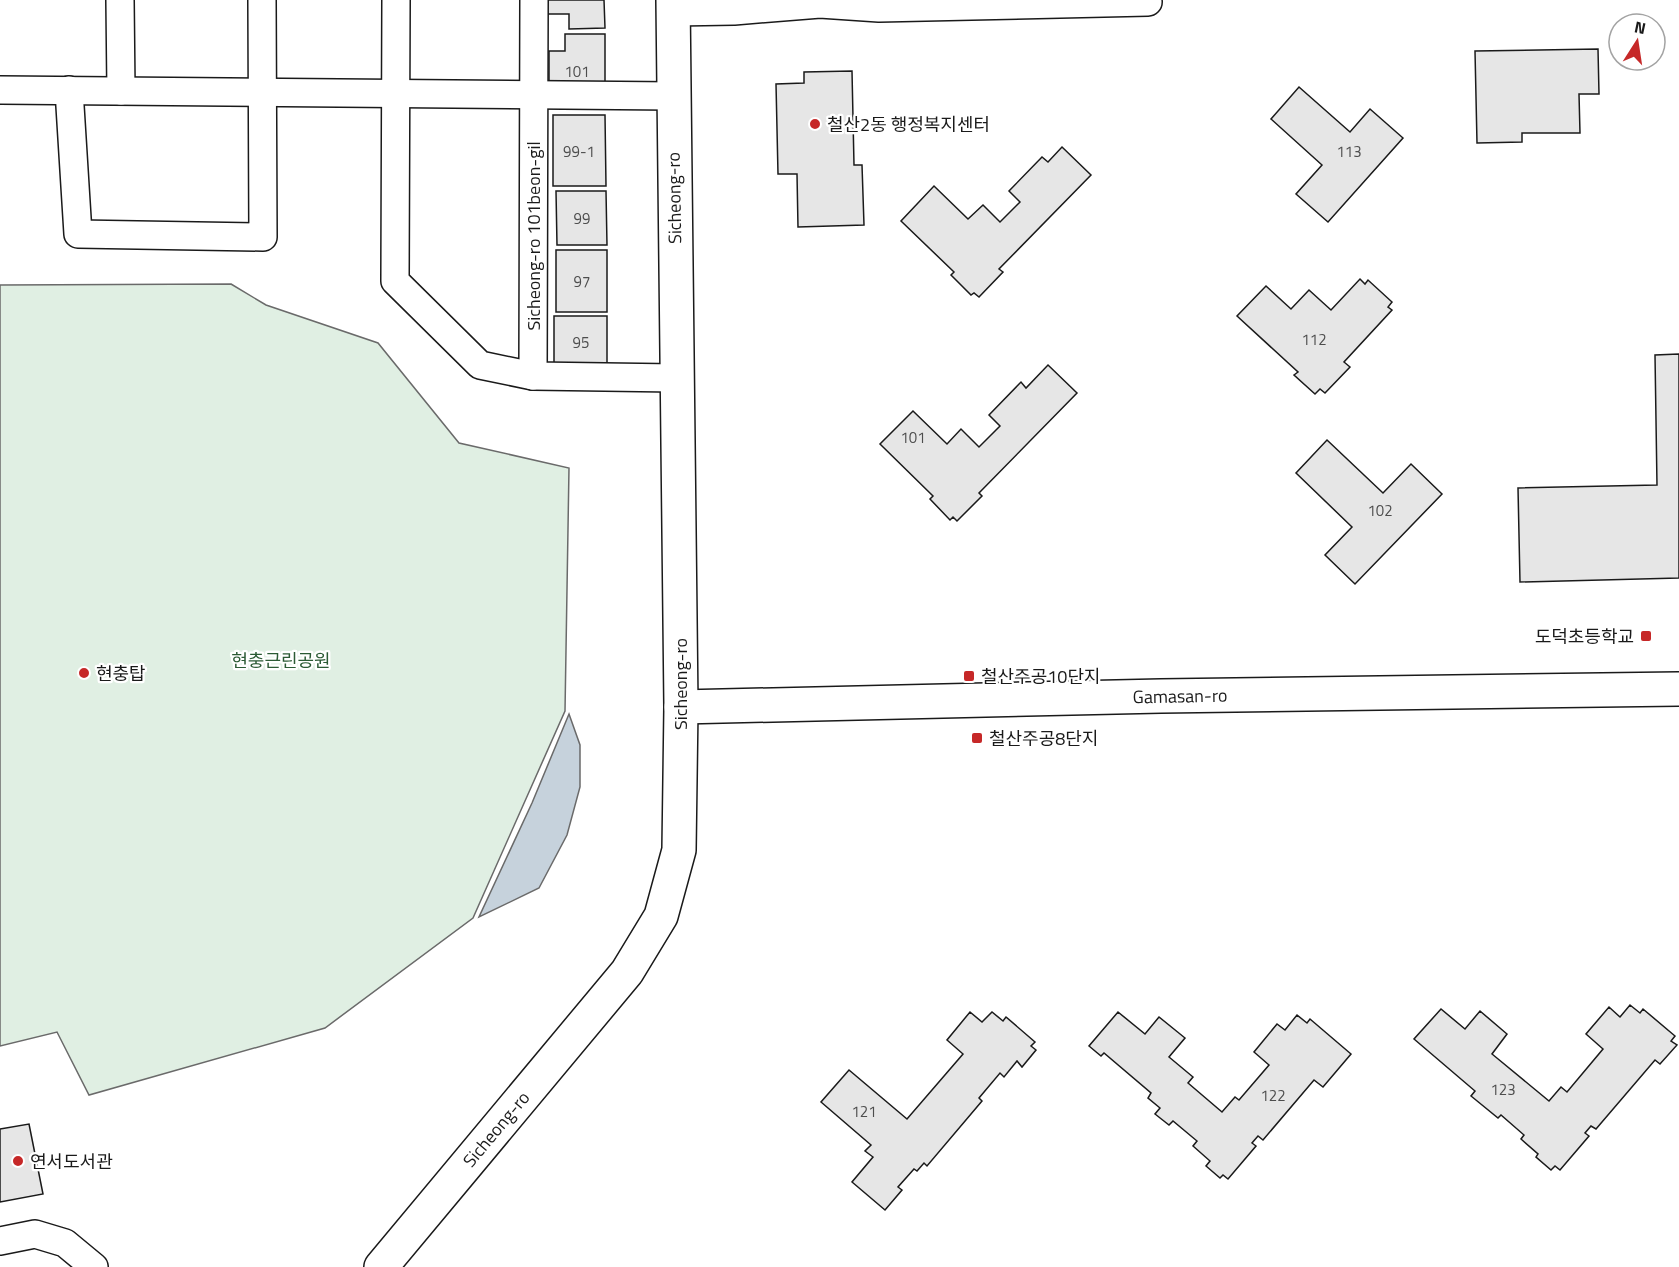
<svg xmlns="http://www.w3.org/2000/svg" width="1679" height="1267" viewBox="0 0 1679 1267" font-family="'Titillium Web','Noto Sans KR',sans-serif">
<rect width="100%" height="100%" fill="#fff"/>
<path fill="#e0efe3" stroke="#6a6a6a" stroke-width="1.5" d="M231 284 266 305 378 343 459 443 569 468 565 711 473 918 325 1028 89 1095 57 1032 0 1046V285Z"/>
<path fill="#c6d2dc" stroke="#6a6a6a" stroke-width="1.5" d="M569 714 580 745V787L567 835 539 888 479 917 532 803Z"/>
<g fill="#e6e6e6" stroke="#1a1a1a" stroke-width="1.5">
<path d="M547 0H604L605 28 569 29V14H547Z"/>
<path d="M565 34H605V90H549V51H565Z"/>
<path d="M1598 49 1599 94H1579L1580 133H1522V142L1477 143 1475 51Z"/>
<path d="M852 71 854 165H862L864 225 798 227 797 174H778L776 84 804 83V72Z"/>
<path d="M1299 87 1350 132 1370 109 1403 138 1328 222 1296 194 1322 165 1271 119Z"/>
<path d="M553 115H605L606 186H553Z"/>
<path d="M1062 147 1091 175 999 269 1003 272 979 297 974 293 971 295 951 275 954 272 901 221 934 186 968 219 983 205 1000 222 1020 202 1009 191 1042 157 1048 162Z"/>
<path d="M556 191H606L607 245H557Z"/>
<rect x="556" y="250" width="51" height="62"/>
<path d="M1360 279 1365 284 1368 280 1392 302 1388 307 1392 310 1344 362 1350 367 1325 393 1320 389 1315 394 1294 375 1298 372 1237 316 1266 286 1291 309 1309 290 1331 310Z"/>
<rect x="554" y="316" width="53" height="51"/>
<path d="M1679 354V578L1520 582 1518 488 1657 485 1655 355Z"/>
<path d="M1048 365 1077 393 979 493 982 496 957 521 953 517 950 520 930 499 933 496 880 444 913 411 947 444 961 429 979 447 1000 426 989 415 1021 382 1026 388Z"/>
<path d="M1327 440 1383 493 1411 464 1442 494 1355 584 1325 555 1352 527 1296 473Z"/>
<path d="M1630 1005 1640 1013 1643 1009 1675 1036 1671 1041 1677 1045 1660 1064 1655 1060 1596 1129 1591 1126 1585 1133 1589 1136 1560 1170 1555 1166 1551 1170 1536 1157 1538 1154 1521 1139 1524 1135 1501 1115 1498 1118 1471 1096 1475 1091 1414 1039 1441 1009 1465 1029 1480 1011 1507 1034 1492 1054 1549 1101 1561 1087 1567 1092 1603 1049 1586 1034 1609 1007 1620 1017Z"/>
<path d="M970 1012 982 1022 992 1012 1003 1021 1006 1017 1035 1042 1031 1046 1036 1050 1022 1067 1017 1061 1004 1077 1000 1073 979 1098 982 1101 927 1166 924 1163 917 1171 914 1169 898 1187 902 1190 885 1210 852 1182 873 1157 865 1151 871 1145 821 1102 849 1070 907 1119 963 1054 947 1040Z"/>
<path d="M1118 1012 1145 1034 1159 1017 1185 1038 1169 1057 1193 1077 1188 1083 1222 1112 1235 1097 1239 1100 1269 1065 1254 1052 1277 1024 1285 1030 1297 1015 1307 1023 1310 1019 1351 1054 1323 1087 1314 1080 1263 1140 1258 1136 1252 1143 1256 1146 1228 1179 1223 1175 1220 1178 1206 1166 1210 1161 1193 1146 1197 1141 1173 1121 1169 1125 1155 1114 1160 1108 1148 1098 1151 1093 1104 1053 1101 1056 1089 1046Z"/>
<path d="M29 1124 43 1194 0 1202V1129Z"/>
</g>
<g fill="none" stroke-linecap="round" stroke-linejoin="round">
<defs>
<g id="street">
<path d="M120 0 121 91"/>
<path d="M396 0 395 281 480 365 533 376 676 378"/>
<path d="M673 12 734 11 820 4 879 8 1148 2"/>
<path d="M0 90 673 96"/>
<path d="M69 90 78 234 263 237 262 0"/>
<path d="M533 376 534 0"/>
<path d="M0 1241 35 1234 65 1243 94 1267"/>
</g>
<g id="secondary">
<path d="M681 707 1161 696 1679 689"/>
<path d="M381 1267 627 972 661 916 679 850 681 707 673 0"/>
</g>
</defs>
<use href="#street" stroke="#1a1a1a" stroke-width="30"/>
<use href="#secondary" stroke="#1a1a1a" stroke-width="36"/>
<use href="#street" stroke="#fff" stroke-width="27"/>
<use href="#secondary" stroke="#fff" stroke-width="33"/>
</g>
<g fill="#c62828" stroke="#fff" stroke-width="2">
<circle cx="815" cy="124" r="6"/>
<rect x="1640" y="630" width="12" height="12" rx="3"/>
<circle cx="84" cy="673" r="6"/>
<rect x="963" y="670" width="12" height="12" rx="3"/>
<rect x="971" y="732" width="12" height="12" rx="3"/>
<circle cx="18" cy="1161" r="6"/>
</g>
<g text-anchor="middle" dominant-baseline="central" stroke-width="4.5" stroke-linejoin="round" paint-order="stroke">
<g font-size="15" fill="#4d4d4d">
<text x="577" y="71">101</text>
<text x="579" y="151">99-1</text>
<text x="1349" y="151">113</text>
<text x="582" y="218">99</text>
<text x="582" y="281">97</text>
<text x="1314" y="339">112</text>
<text x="581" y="342">95</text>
<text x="913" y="437">101</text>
<text x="1380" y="510">102</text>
<text x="1503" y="1089">123</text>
<text x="1273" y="1095">122</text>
<text x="864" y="1111">121</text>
</g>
<g font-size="18" fill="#1a1a1a" stroke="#fff" text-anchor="start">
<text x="827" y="124">철산2동 행정복지센터</text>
<text x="1634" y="636" text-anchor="end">도덕초등학교</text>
<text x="96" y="673">현충탑</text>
<text x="981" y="676">철산주공10단지</text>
<text x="989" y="738">철산주공8단지</text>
<text x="30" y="1161">연서도서관</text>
</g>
<g font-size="18" fill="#1a1a1a" stroke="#fff">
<text transform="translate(674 198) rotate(-91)">Sicheong-ro</text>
<text transform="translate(533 236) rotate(-90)">Sicheong-ro 101beon-gil</text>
<text transform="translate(680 684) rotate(-90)">Sicheong-ro</text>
<text transform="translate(1180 696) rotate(-1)">Gamasan-ro</text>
<text transform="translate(496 1129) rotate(-50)">Sicheong-ro</text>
</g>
<g font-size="18" fill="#2b5a34" stroke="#fff">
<text x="281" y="660">현충근린공원</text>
</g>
</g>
<g transform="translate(1637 42) rotate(12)"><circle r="28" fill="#ffffff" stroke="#a3a3a3" stroke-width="1.5"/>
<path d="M0-4.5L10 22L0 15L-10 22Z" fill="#c62828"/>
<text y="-9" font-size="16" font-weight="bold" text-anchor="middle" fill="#1a1a1a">N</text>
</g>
</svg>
